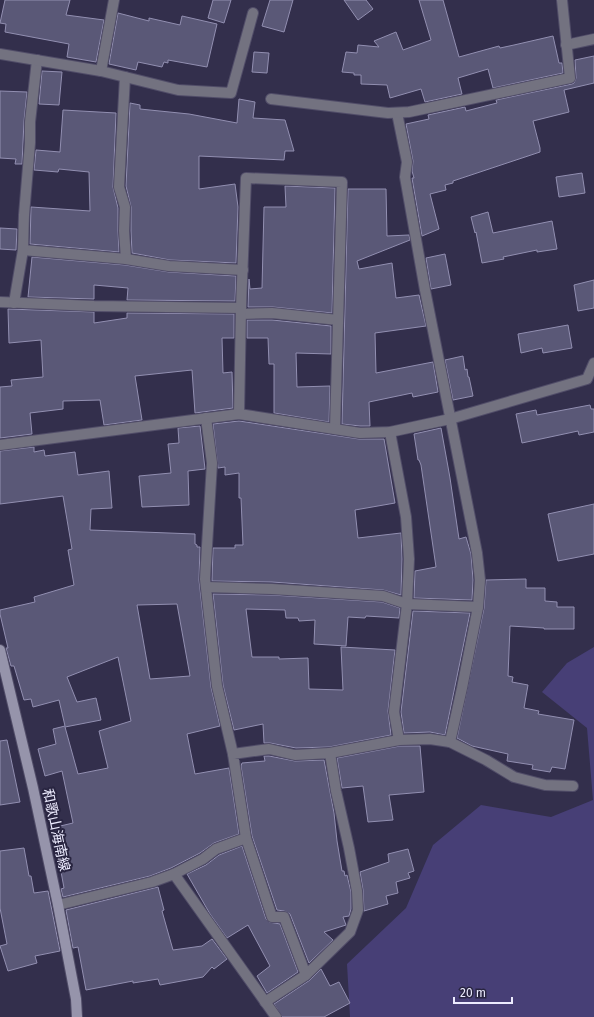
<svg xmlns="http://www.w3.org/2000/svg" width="594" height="1017" viewBox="0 0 594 1017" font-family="'Fira Sans','Noto Sans JP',sans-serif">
<rect width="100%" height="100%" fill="#332f4c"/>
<path fill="#473f76" d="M594 647V1017H350L347 964 406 908 433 845 481 805 551 817 593 800 587 728 542 692 567 663Z"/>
<g fill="#5a5877" stroke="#928fb1" fill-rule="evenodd">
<path d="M5 0H70L66 15 104 20 96 62 67 57 69 44 5 32 6 24 0 23Z"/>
<path d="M213 0H231L224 23 208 18Z"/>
<path d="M270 0H293L284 32 262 26Z"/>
<path d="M344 0H366L373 9 358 20Z"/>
<path d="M419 0H443L459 57 499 46 500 48 514 45 553 36 559 63H562L563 73 493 88 488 69 458 78 462 94 425 102 421 89 390 98 387 85 361 84V75H354V73L342 72 346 52 357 53 358 45 379 47 374 41 396 32 403 50 431 40Z"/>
<path d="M118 13 149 21V18L180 25 182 16 217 24 207 67 168 60V63L164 62 162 67 138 62 136 70 109 64Z"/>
<path d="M254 52 269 53 267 73 252 72Z"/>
<path d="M594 56V83L564 90 569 112 533 121 540 148V152L453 181V183L445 185 446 190 430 194 439 229 422 236 412 178H414L412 171 413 161 406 124 429 119 428 115 465 107 466 111 497 103 496 100 572 84 574 83 576 78 575 60Z"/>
<path d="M42 71 62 72 59 105 39 104Z"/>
<path d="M0 91 27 92 24 121 22 164H15L16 159 0 158Z"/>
<path d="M239 99 255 102 253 118 285 120 294 151H285L284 160 199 156V189L235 184 238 207 236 263 170 260 132 253 131 231V207L126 186 130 103 140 105V109L189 114 237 123Z"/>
<path d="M63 110 116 113 113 187 118 208V231L119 252 30 244 31 207 90 211 89 172 59 169 58 172 34 170 36 150 60 152Z"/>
<path d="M582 173 585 193 559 197 556 177Z"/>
<path d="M285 186 335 188 332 313 273 307H248L249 279 250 289 262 288 264 207H286Z"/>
<path d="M348 189H386L387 236 409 235 410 240 357 261 359 269 392 263 396 298 419 295 426 326 375 333 376 373 433 362 438 392 413 397 412 393 369 402 370 426H360L342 424Z"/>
<path d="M488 212 493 233 552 221 557 249 537 252V250L503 257 504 259 482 263 476 232 475 233 471 217Z"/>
<path d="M0 228 17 229 16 250 0 249Z"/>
<path d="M445 254 451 285 431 289 426 258Z"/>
<path d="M32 257 125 265 169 272 236 276 235 301 127 300 128 288 94 285V299L28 297Z"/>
<path d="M594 280V308L578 311 574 285Z"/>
<path d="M8 309 94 312V323L127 318V313L234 314V338H222L223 373 232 372 233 408 195 413 192 370 135 376 142 420 104 425 100 400 63 401V409L30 413 32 434 0 438V387L12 386 11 380 43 377 41 340 9 343Z"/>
<path d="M247 320H272L331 326V354L296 353 297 387 330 386 329 422 274 413V364H269L268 338H247Z"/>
<path d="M568 325 572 348 543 353 542 348 521 353 518 334Z"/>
<path d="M463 356 465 370 467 369 468 377H469L473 396 453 400 445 360Z"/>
<path d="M590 405 591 409H594V432L579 435 578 431 522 443 516 414 536 410 537 415Z"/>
<path d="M239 421 359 439H384L395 503 355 510 358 538 401 533 402 559 401 595 383 590 272 582 212 581 213 548H235V545H243L241 498H239V473L225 475V467L218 468 213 424Z"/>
<path d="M200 426 205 469 188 471 189 505 142 507 139 476 171 473 168 444 179 443 178 428Z"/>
<path d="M441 428 450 478 459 539 466 537 471 554 473 580 472 600 414 598 415 571 436 567 421 465 419 460H418L414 434Z"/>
<path d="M34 447V452L44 450 45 456 75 452 78 475 109 471 112 508 91 509 90 530 195 534V544L197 545V547H200L199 580 211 687 220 726 187 734 195 774 229 768 239 834 214 843 200 853 171 868 150 876 63 897 61 889 64 888 60 866H61L52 828 73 823 62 771 45 776 38 749 56 744 53 729 65 726 59 700 33 707 31 699 24 700 14 666H11L6 648H8L0 614V610L35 602 34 597 74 585 68 550 72 549 63 496 0 504V451ZM177 604 190 676 150 679 137 605ZM118 657 131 721 99 731 108 768 78 774 65 727 101 720 96 698 77 702 67 677Z"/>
<path d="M594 504V554L558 561 548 514Z"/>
<path d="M526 579V588H545V601L557 602V607H574V629H544V628L510 626 508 676 513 677 512 682 528 685 524 708 539 711 538 714 574 720 565 769 552 767 550 772 532 769 533 765 507 761 508 754 472 746 457 738 484 608 486 580Z"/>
<path d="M213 594 272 595 382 602 400 608 399 618 366 616 365 618 348 617 346 646 314 644 315 620 299 621 298 618H286L285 610 246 609 252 657H279V659L308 658 309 689 343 690 341 647 395 650 388 711 391 735 329 747 296 748 270 743H264L263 724 234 730 223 685Z"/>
<path d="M413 611 470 613 445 735 430 732 404 733 401 712Z"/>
<path d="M7 740 20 802 0 805V741Z"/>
<path d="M400 746H420L424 792 389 795 393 820 368 822 363 786 342 788 337 758Z"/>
<path d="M264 756H269L295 761 324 760 334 813 337 841 342 871H344L345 876 347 875 351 892V909L349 916 343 917 346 925 324 932 333 940 309 963 290 914 284 911 277 910 252 836 241 766 242 763 265 761Z"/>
<path d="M242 846 266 919 269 922 280 924 298 972 267 993 257 976 270 966 248 925 227 938 210 914 187 874 206 865 219 855Z"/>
<path d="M24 848 29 876H31L34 893 48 891 60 951 35 956 37 963 8 971 0 946 7 944 0 908V851Z"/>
<path d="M408 849 414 871 408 873 410 878 396 882 398 893 386 896 388 904 364 911 363 890 360 872 389 862 388 854Z"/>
<path d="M158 887 164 910 162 911 173 950 202 946 212 939 227 959 214 969 212 967 203 977 160 985 158 979 133 983V981L86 990 78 947 73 948 66 910Z"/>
<path d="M321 969 330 986 339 982 350 1003 324 1017H282L274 1004 310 980Z"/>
</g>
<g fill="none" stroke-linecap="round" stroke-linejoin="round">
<defs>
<g id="lane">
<path d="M125 77 119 187 125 207 124 231 126 259"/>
<path d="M397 113 407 162 405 177 425 290 477 553 480 580 478 607 462 688 450 742"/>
<path d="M23 250 126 259 169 266 243 270"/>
<path d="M0 302 94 306 241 308"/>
<path d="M14 303 23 250 24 215 30 143V122L37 60"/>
<path d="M241 314 272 313 338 320"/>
<path d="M239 414 241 308 246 178 342 182 335 429"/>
<path d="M206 418 212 463 205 579 217 686 233 754"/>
<path d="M390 432 406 517 409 559 407 604 394 712 399 740"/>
<path d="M206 587 272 589 383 596 407 604 478 607"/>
<path d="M330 753 399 740 430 739 450 742 486 760 514 777 545 785 573 786"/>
<path d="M246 838 233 754 269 749 295 755 330 753 336 791 349 848 357 891 358 910 350 932 306 975"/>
<path d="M174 874 203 859 216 849 246 838 272 917H284L306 975 265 1002"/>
</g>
<g id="street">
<path d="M566 45 594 39"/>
<path d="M0 54 101 71 178 90 231 93 253 13"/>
<path d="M101 71 114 0"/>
<path d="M271 99 388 113 409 112 570 78 562 0"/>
<path d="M0 445 239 414 360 433 390 432 450 419 587 379 594 363"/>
<path d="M58 905 152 882 174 874 276 1017"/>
</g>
<path id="secondary" d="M0 650 33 788 58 905 76 999 77 1017"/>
</defs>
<use href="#lane" stroke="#514d68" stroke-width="12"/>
<use href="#street" stroke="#514d68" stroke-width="12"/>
<use href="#secondary" stroke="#514d68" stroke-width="12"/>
<use href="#lane" stroke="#737280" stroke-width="10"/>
<use href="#street" stroke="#737280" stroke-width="10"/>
<use href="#secondary" stroke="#9694ab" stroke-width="10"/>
</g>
<g text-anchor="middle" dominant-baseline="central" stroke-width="4" stroke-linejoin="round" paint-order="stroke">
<g font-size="14" fill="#ecebfe" stroke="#292541">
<text transform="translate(56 830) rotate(78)">和歌山海南線</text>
</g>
</g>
<path d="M454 997v6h58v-6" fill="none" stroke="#ecebfe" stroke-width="2"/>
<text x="460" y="997" font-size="12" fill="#ecebfe" stroke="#292541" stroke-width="3" paint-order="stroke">20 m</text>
</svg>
